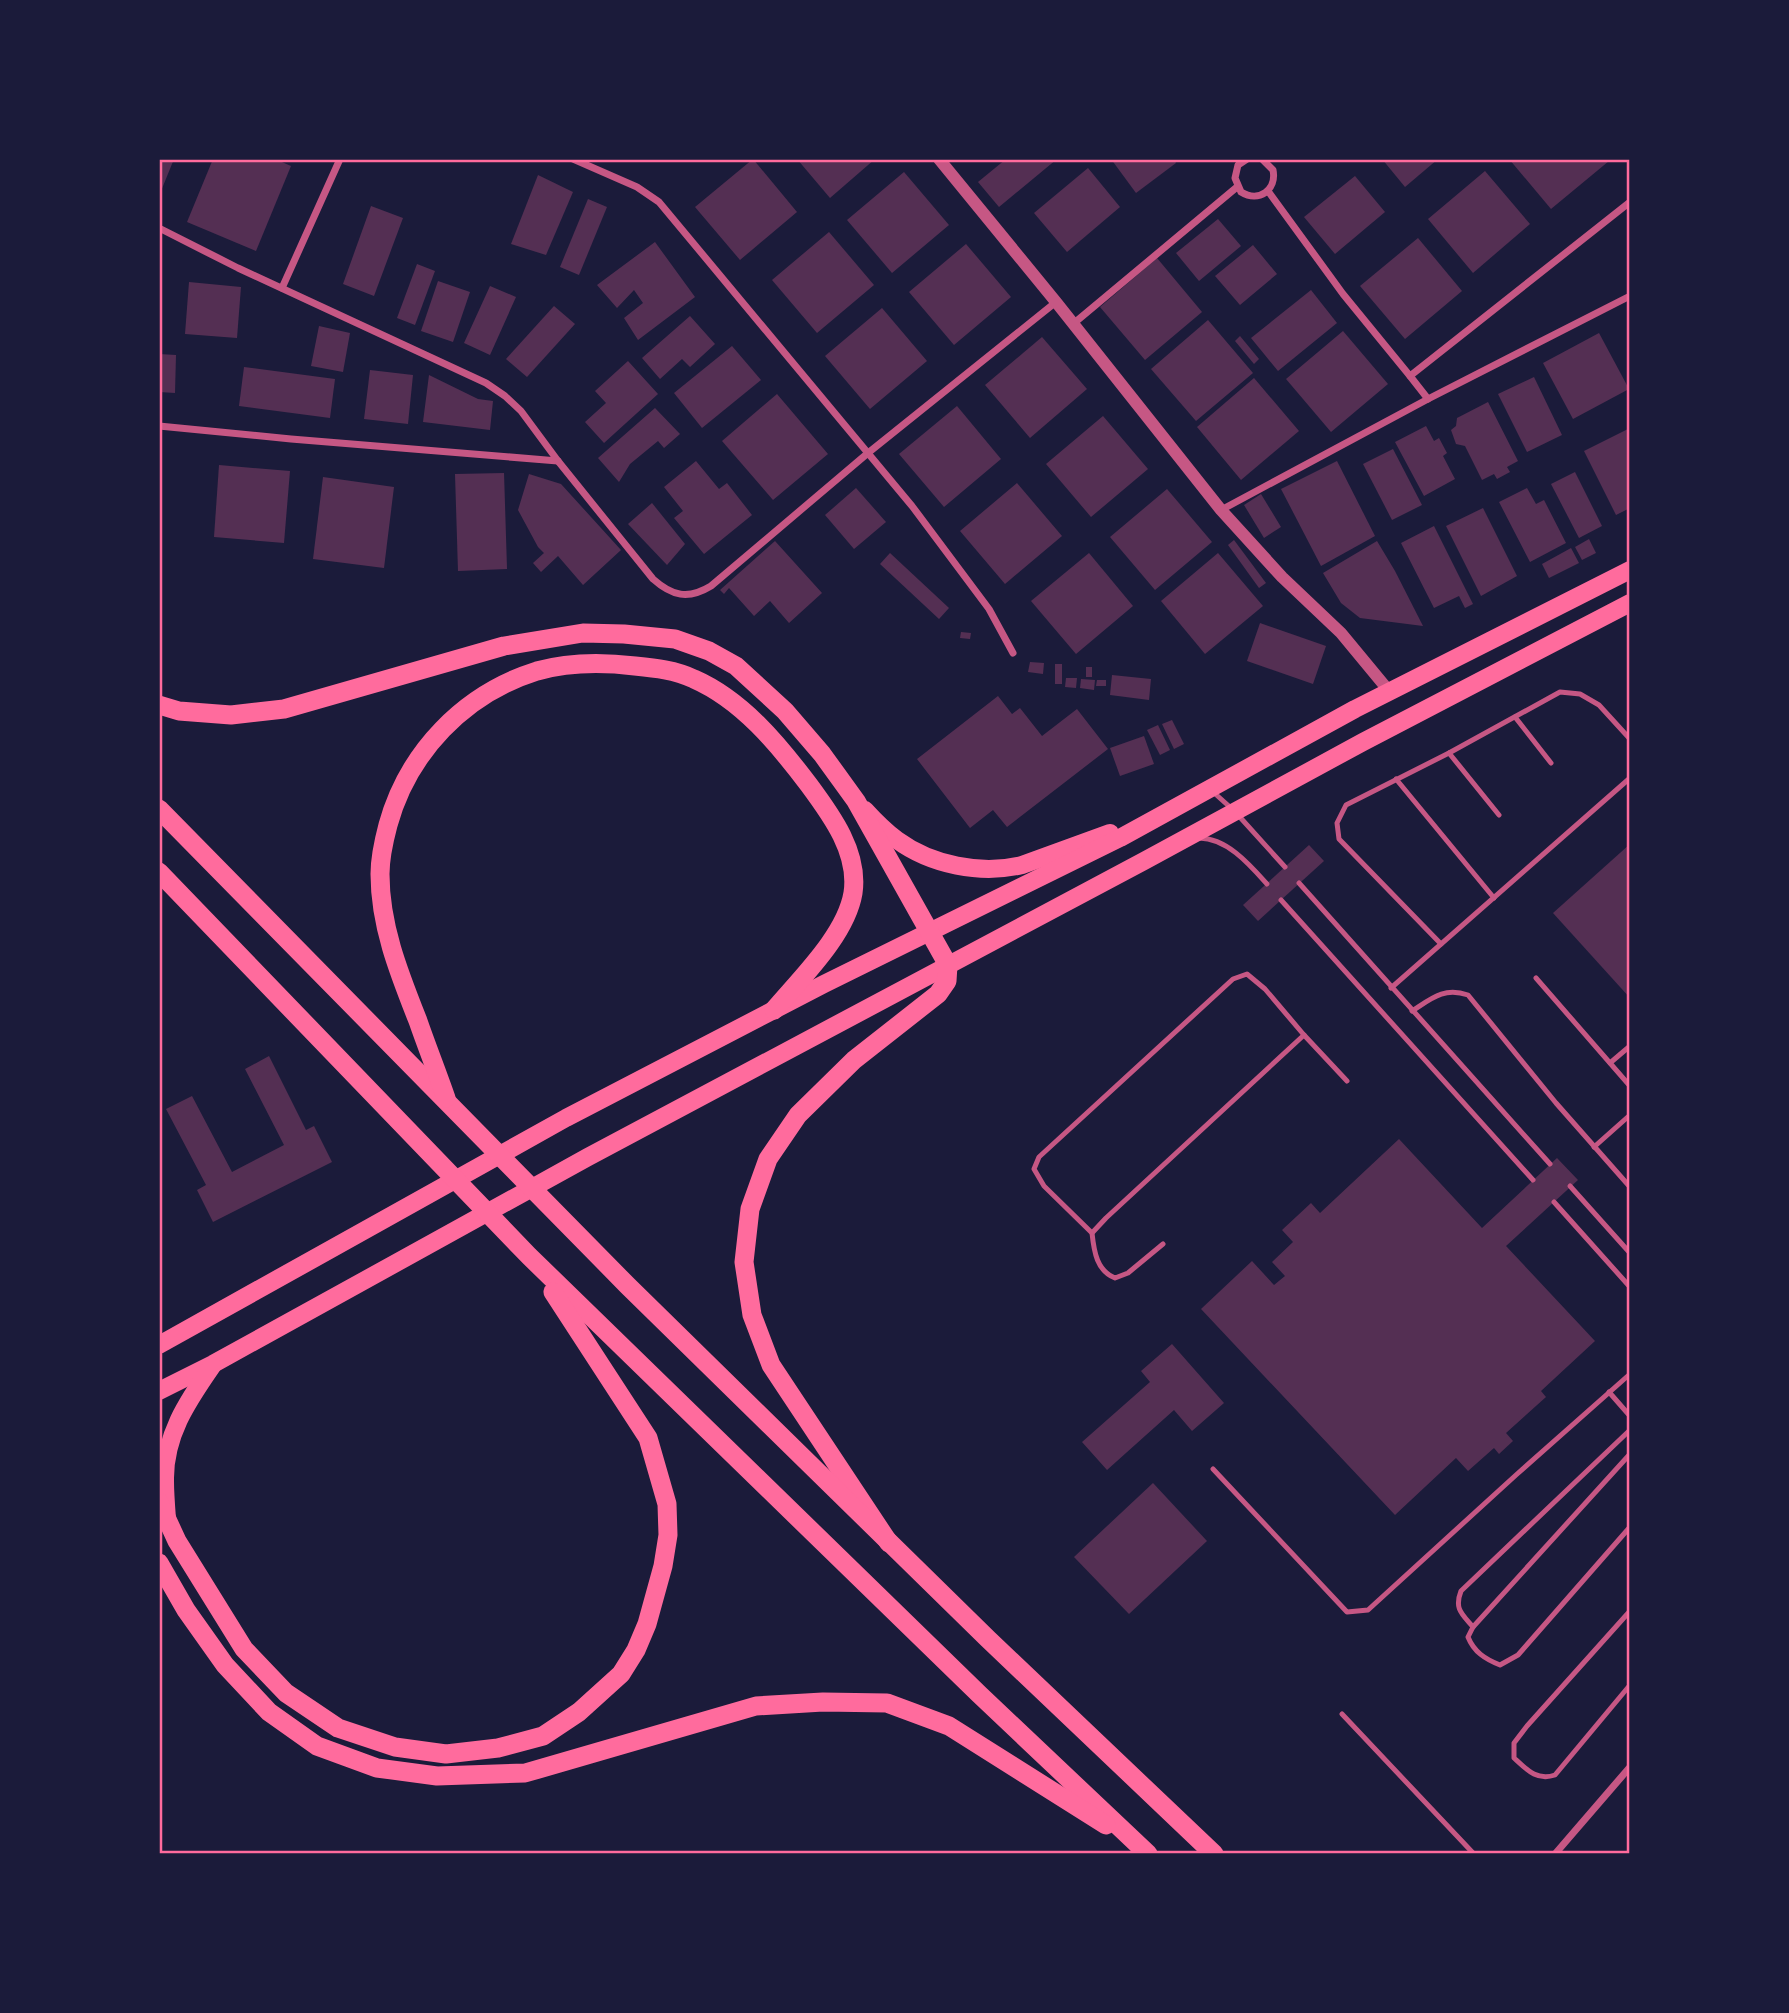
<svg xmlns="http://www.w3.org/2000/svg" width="1789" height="2013" viewBox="0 0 1789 2013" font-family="Poppins,sans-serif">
<rect width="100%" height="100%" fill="#1b1b3a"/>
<g fill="#542f53">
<path d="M159 159H174L159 196Z"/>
<path d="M213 159H275L291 166 256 251 187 222Z"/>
<path d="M753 159 797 212 740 260 695 207Z"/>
<path d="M797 159H875L830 198Z"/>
<path d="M1006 159H1057L999 207 978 182Z"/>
<path d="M1111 159H1174L1176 163 1136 193Z"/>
<path d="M1382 159H1438L1405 187Z"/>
<path d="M1509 159H1607L1609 161 1551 209Z"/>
<path d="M1088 168 1120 207 1067 252 1034 213Z"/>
<path d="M1485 171 1530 224 1473 273 1428 219Z"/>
<path d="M904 172 949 225 892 273 847 220Z"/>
<path d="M538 175 573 192 546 255 511 244Z"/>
<path d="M1355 176 1385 212 1335 254 1304 217Z"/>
<path d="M588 199 607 207 579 275 560 267Z"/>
<path d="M371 206 403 218 374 296 343 284Z"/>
<path d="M1218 219 1241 246 1199 281 1176 253Z"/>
<path d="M829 232 874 285 817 333 772 280Z"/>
<path d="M1418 238 1462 291 1405 339 1360 286Z"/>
<path d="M655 242 695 297 638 340 624 318 643 303 634 290 617 308 597 285Z"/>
<path d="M966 244 1011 297 954 345 909 292Z"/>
<path d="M1253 245 1277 274 1240 305 1215 276Z"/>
<path d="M1157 258 1202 312 1145 360 1100 307Z"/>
<path d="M417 264 435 271 415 325 397 318Z"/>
<path d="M438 281 470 292 453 342 421 331Z"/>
<path d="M189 282 241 287 237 338 185 334Z"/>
<path d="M490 286 516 297 490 355 464 343Z"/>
<path d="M1311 290 1337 323 1278 371 1251 338Z"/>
<path d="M554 306 575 324 527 377 506 359Z"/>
<path d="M882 308 927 361 870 409 825 356Z"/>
<path d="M690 316 715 344 690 367 682 359 660 379 642 358Z"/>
<path d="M1208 320 1253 373 1196 421 1151 369Z"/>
<path d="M319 326 350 333 343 372 311 366Z"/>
<path d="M1343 331 1388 384 1331 432 1286 379Z"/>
<path d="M1599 333 1629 389 1573 419 1543 363Z"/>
<path d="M1240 336 1259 359 1254 364 1235 341Z"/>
<path d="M1042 337 1087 389 1030 438 985 385Z"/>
<path d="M732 346 761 380 702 428 674 393Z"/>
<path d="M159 354 176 355 175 393 159 392Z"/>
<path d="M628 361 658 394 604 443 585 422 606 403 595 391Z"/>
<path d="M244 367 335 379 330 418 239 406Z"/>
<path d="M370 370 413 375 408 424 364 419Z"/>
<path d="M429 375 478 399 493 401 490 430 423 422Z"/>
<path d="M1534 377 1562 435 1527 452 1498 394Z"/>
<path d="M1254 378 1299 431 1241 480 1197 427Z"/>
<path d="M777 394 828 454 773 500 722 441Z"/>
<path d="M1488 402 1518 461 1507 467 1510 472 1497 479 1494 474 1482 480 1465 446 1456 444 1451 430 1456 426 1457 418Z"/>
<path d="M957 406 1001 459 944 507 899 454Z"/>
<path d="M655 408 680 434 664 448 658 441 630 464 619 482 598 458Z"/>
<path d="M1103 416 1148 469 1091 517 1046 464Z"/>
<path d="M1426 426 1434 441 1439 438 1447 453 1443 456 1455 479 1424 496 1395 442Z"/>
<path d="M1630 428V508L1616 515 1584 451Z"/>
<path d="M1393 449 1422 505 1392 520 1363 464Z"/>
<path d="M696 461 719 489 727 483 752 515 704 554 674 518 683 511 664 487Z"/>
<path d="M1337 461 1375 536 1321 566 1281 489Z"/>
<path d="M219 465 290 471 284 543 214 537Z"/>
<path d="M1575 472 1602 526 1579 538 1551 484Z"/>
<path d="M504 473 507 569 458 571 455 474Z"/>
<path d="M529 474 561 484 621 550 583 585 558 556 541 572 533 563 544 553 538 547 518 510Z"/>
<path d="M323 477 394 487 384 568 313 559Z"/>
<path d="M1017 483 1062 536 1005 584 960 531Z"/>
<path d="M856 488 886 522 854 549 825 515Z"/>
<path d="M1527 488 1536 504 1544 500 1566 543 1530 562 1499 502Z"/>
<path d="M1167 489 1212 542 1155 590 1110 537Z"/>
<path d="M1261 494 1281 527 1264 538 1244 505Z"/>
<path d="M652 503 685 544 667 565 628 524Z"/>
<path d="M1483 508 1517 576 1481 596 1446 526Z"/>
<path d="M1434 526 1473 604 1465 608 1459 596 1434 608 1401 543Z"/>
<path d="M1589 539 1596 553 1582 560 1575 547Z"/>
<path d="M1234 540 1266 583 1259 588 1228 545Z"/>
<path d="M775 541 822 593 789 623 770 601 754 616 729 588 724 594 720 590Z"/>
<path d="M1377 541 1395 571 1423 626 1360 618 1341 603 1323 573Z"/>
<path d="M1571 548 1579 563 1549 578 1542 564Z"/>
<path d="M890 553 949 608 939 619 880 564Z"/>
<path d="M1089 553 1133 606 1076 654 1031 601Z"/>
<path d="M1218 553 1263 606 1205 654 1161 601Z"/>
<path d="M1260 623 1326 646 1313 684 1247 661Z"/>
<path d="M961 632 971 633 970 639 960 638Z"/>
<path d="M1030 662 1044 663 1043 674 1028 672Z"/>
<rect x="1055" y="664" width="7" height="20"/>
<rect x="1086" y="667" width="6" height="10"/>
<path d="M1112 675 1151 679 1149 700 1110 695Z"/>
<path d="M1066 678H1077L1076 688 1065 687Z"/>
<path d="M1081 679 1095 680 1094 690 1080 688Z"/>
<path d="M1097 680H1106V686H1096Z"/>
<path d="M998 696 1012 714 1020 708 1042 736 1077 709 1108 749 1007 827 993 810 970 828 917 759Z"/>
<path d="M1172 720 1184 744 1174 749 1162 724Z"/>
<path d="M1158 725 1170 750 1160 755 1147 730Z"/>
<path d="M1144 736 1154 764 1120 776 1110 748Z"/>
<path d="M1630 844V998L1553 913Z"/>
<path d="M1309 845 1324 861 1258 921 1243 905Z"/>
<path d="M269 1056 306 1130 314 1126 332 1162 213 1222 197 1190 206 1185 166 1109 192 1096 232 1172 284 1145 245 1069Z"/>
<path d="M1399 1139 1482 1228 1557 1158 1578 1180 1506 1246 1595 1341 1541 1391 1546 1397 1506 1433 1513 1441 1499 1454 1494 1448 1468 1471 1456 1458 1395 1515 1201 1309 1252 1261 1274 1285 1285 1276 1272 1262 1293 1242 1282 1230 1311 1203 1320 1213Z"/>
<path d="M1172 1344 1224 1403 1192 1431 1174 1410 1107 1470 1082 1442 1150 1382 1141 1371Z"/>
<path d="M1153 1483 1207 1541 1129 1614 1074 1557Z"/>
</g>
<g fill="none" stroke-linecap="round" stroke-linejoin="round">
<g stroke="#c65784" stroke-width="5">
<path d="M1515 717 1551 763"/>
<path d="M1449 753 1499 815"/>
<path d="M1396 779 1494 898"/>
<path d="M1212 791 1231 808"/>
<path d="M1238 815 1285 867"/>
<path d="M1199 838C1227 838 1250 865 1267 884"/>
<path d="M1299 883 1550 1164"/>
<path d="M1281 900 1533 1180"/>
<path d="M1441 944 1339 839 1337 823 1346 805 1449 753 1560 692 1580 694 1599 705 1630 739"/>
<path d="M1536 978 1630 1086"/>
<path d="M1391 988 1630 778"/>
<path d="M1412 1011C1432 998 1444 987 1468 995L1556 1103 1630 1187"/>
<path d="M1610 1063 1630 1046"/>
<path d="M1594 1147 1630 1115"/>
<path d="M1570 1186 1630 1253"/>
<path d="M1554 1202 1630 1287"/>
<path d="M1092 1233 1044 1186 1034 1169 1039 1157 1233 979 1247 974 1265 989 1304 1035 1347 1081"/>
<path d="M1163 1244 1128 1273 1115 1278C1097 1271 1094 1252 1092 1233L1106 1218 1304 1035"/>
<path d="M1609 1392 1630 1416"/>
<path d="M1630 1454 1473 1627 1468 1637C1474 1652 1485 1659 1500 1665L1518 1655 1630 1527"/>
<path d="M1213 1469 1347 1612 1368 1610 1516 1475 1630 1374"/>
<path d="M1630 1611 1527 1726 1514 1743V1758C1527 1770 1537 1781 1555 1775L1630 1685"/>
<path d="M1473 1627C1462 1614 1454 1609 1461 1591L1630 1430"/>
<path d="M1342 1714 1474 1854"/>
</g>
<g stroke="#c65784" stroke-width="7">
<path d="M573 159 637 187 659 202 912 506 989 609 1013 653"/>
<path d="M1247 159 1238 165 1235 178 1241 192C1259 203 1277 190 1273 170L1262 159"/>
<path d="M1268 191 1343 294 1410 376"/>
<path d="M159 228 238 268 486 383 505 396 521 411 558 461 653 579C672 596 688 600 711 586L868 453 1056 302"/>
<path d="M282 288 340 159"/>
<path d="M1073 324 1237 187"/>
<path d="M1428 399 1410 376 1630 202"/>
<path d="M159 426 291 439 558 461"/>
<path d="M1221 510 1428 399 1630 296"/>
<path d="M1555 1854 1630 1767"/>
</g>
<path stroke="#c65784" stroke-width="12" d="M939 159 1056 302 1221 510 1282 577 1341 633 1389 691"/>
<g stroke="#ff6b9d" stroke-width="18">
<path d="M865 810C875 821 885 831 897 840 931 865 981 875 1022 865L1110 833"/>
<path d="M159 1345 566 1118 824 984 1120 838 1355 709 1630 570"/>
<path d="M159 1391 213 1364 588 1157 1144 861 1363 742 1630 603"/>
<path d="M167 1519C166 1506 165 1493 165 1481 164 1436 187 1402 212 1366"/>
</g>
<g stroke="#ff6b9d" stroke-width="19">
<path d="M159 705 179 711 231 715 284 709 504 646 583 633 624 634 675 639 709 651 736 666 785 711 822 754 856 801 948 965 947 981 938 994 854 1060 798 1115 768 1159 750 1209 744 1262 752 1315 771 1365 889 1543"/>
<path d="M159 809 628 1286 988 1639 1214 1854"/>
<path d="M159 872 529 1256 980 1695 1148 1854"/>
<path d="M446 1098C437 1072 427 1047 418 1021 399 973 380 926 380 874 380 858 384 840 388 825 408 752 464 694 537 671 569 662 602 662 635 666 655 668 675 670 694 679 742 700 778 744 809 785 832 816 859 853 853 893 846 935 801 978 774 1010"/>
<path d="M159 1502 177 1541 244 1649 286 1693 338 1728 395 1747 446 1754 498 1748 543 1736 579 1712 621 1674 636 1650 647 1624 663 1566 668 1535 667 1504 648 1438 553 1292"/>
<path d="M159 1563 186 1610 225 1665 269 1712 317 1746 377 1768 437 1776 525 1773 756 1706 823 1702 887 1703 949 1726 1106 1825"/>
</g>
</g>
<rect width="1789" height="2013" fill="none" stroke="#1b1b3a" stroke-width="322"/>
<rect x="161" y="161" width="1467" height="1691" fill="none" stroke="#ff6b9d" stroke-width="2.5"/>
</svg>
